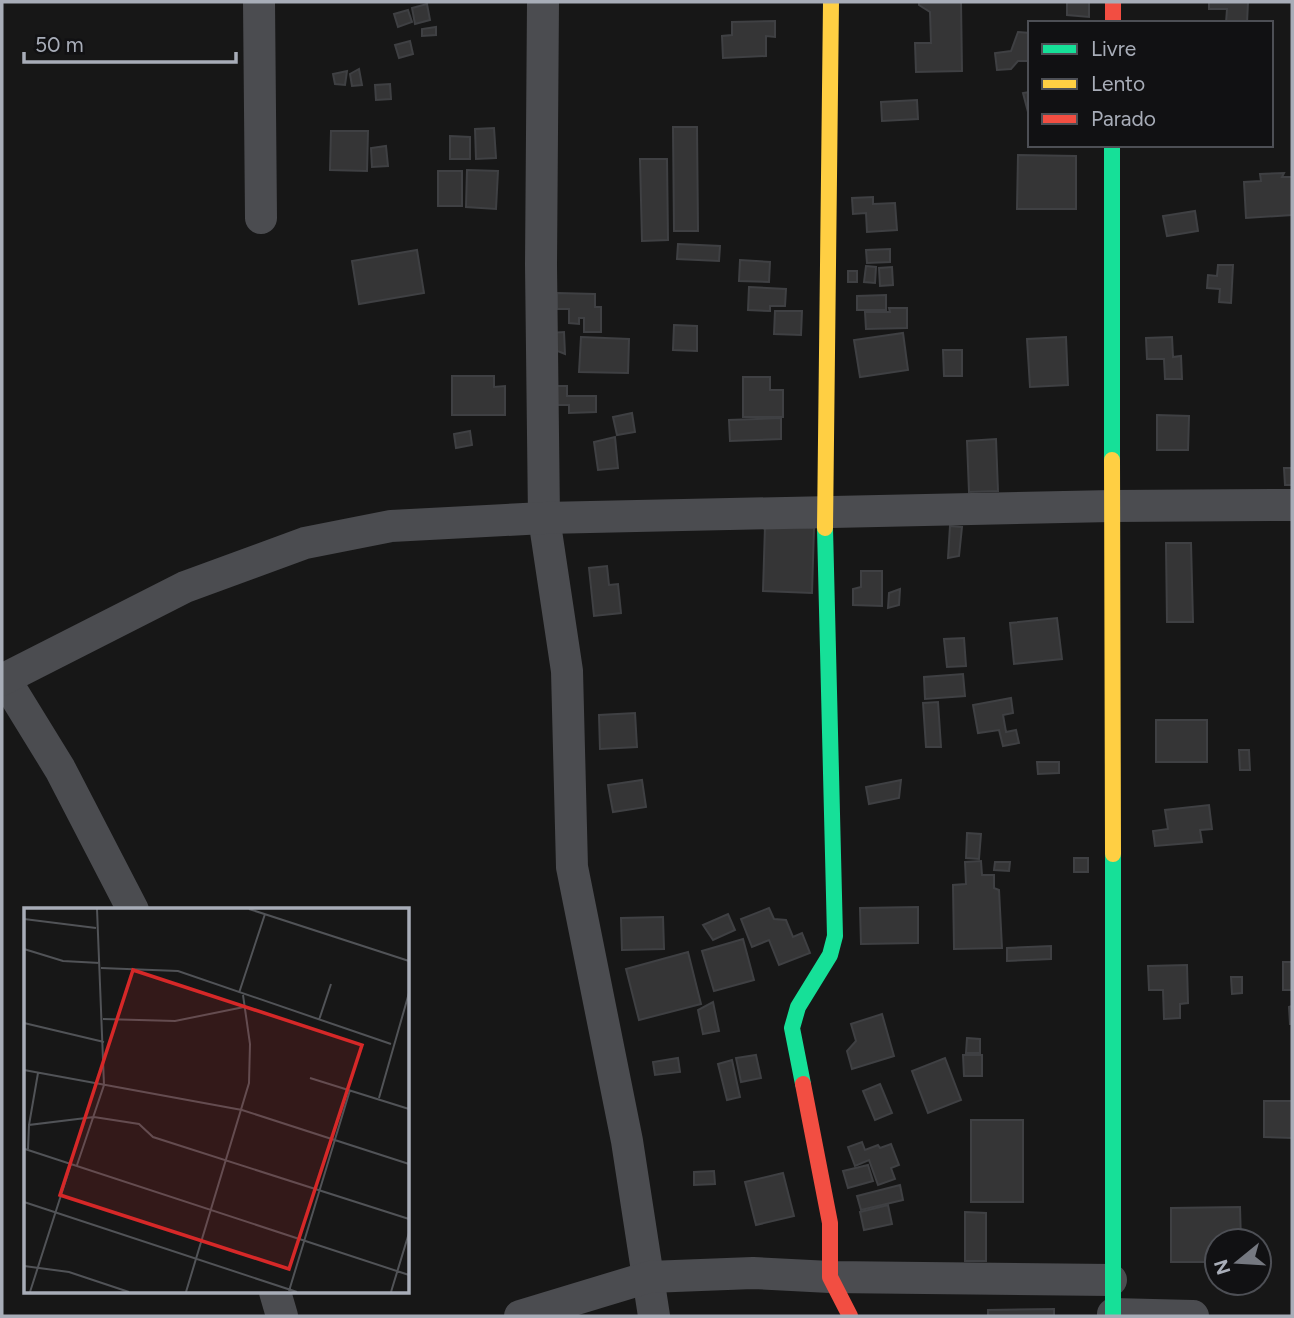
<svg xmlns="http://www.w3.org/2000/svg" width="1294" height="1318" viewBox="0 0 1294 1318" font-family="Figtree,sans-serif">
<rect width="100%" height="100%" fill="#171717"/>
<g fill="#353536" stroke="#3f4043" stroke-width="2">
<path d="M919 2H961L962 71 916 72 915 43H931L930 12 919 5Z"/>
<path d="M1067 2H1089V17L1067 15Z"/>
<path d="M1209 2H1248L1247 23H1226L1227 9H1209Z"/>
<path d="M427 4 430 20 415 24 412 8Z"/>
<path d="M408 10 412 22 398 27 394 14Z"/>
<path d="M775 21V37L766 36V56L723 58 722 36 732 35V22Z"/>
<path d="M436 27V35L422 36V29Z"/>
<path d="M1018 32 1030 33V61H1018L1011 69 997 70 995 53 1011 51Z"/>
<path d="M410 41 413 54 399 58 395 45Z"/>
<path d="M359 69 362 85 352 86 350 74Z"/>
<path d="M347 71 345 85 335 84 333 74Z"/>
<path d="M390 84 391 99 376 100 375 85Z"/>
<path d="M1030 92V111L1028 112 1023 93Z"/>
<path d="M917 100 918 119 882 121 881 102Z"/>
<path d="M673 127H697L698 231H674Z"/>
<path d="M494 128 496 158 476 159 475 129Z"/>
<path d="M331 131H368L367 171 330 170Z"/>
<path d="M450 136 470 137V159H450Z"/>
<path d="M386 146 388 166 372 167 371 148Z"/>
<path d="M1018 155 1076 156V209H1017Z"/>
<path d="M640 159H667L668 240 642 241Z"/>
<path d="M467 170 498 171 496 209 466 207Z"/>
<rect x="438" y="171" width="24" height="35"/>
<path d="M1284 173 1282 177H1292V215L1246 218 1244 182 1261 181 1260 174Z"/>
<path d="M873 197V204L895 203 897 230 867 232 866 213 853 214 852 198Z"/>
<path d="M1195 211 1198 231 1167 236 1163 216Z"/>
<path d="M678 244 720 246 719 261 677 259Z"/>
<path d="M890 249V262L867 263 866 250Z"/>
<path d="M417 250 424 293 359 304 352 261Z"/>
<path d="M740 260 770 262 769 282 739 281Z"/>
<path d="M1218 265H1233L1231 303 1219 302 1220 289 1207 288 1208 275 1217 276Z"/>
<path d="M866 266 876 267 875 283 864 282Z"/>
<path d="M892 267 893 285 880 286 879 268Z"/>
<rect x="848" y="271" width="9" height="11"/>
<path d="M749 287 786 289 785 306H770V311L748 310Z"/>
<path d="M557 293 595 294V307H601V332H584V318H579V324L569 323V309H557Z"/>
<path d="M886 295V310H857V296Z"/>
<path d="M889 308H907V328L866 329 865 312H890Z"/>
<path d="M775 311H802L801 335 774 334Z"/>
<path d="M674 325 697 326V351L673 350Z"/>
<path d="M564 332 565 354 555 350 550 333Z"/>
<path d="M903 333 908 370 860 377 854 340Z"/>
<path d="M581 337 629 339 628 373 579 372Z"/>
<path d="M1066 337 1068 385 1030 387 1027 339Z"/>
<path d="M1172 337 1173 357 1181 356 1182 379H1165L1164 359H1147L1146 338Z"/>
<path d="M943 350H962V376H944Z"/>
<path d="M452 376H494V387L505 386V415H452Z"/>
<path d="M743 377H770V390H783V417H743Z"/>
<path d="M550 386H567V396H596V412L569 413V405H557Z"/>
<path d="M632 413 635 432 617 435 613 417Z"/>
<path d="M1157 415 1189 416 1188 450H1157Z"/>
<path d="M781 418V439L730 441 729 420Z"/>
<path d="M470 431 472 445 456 448 454 434Z"/>
<path d="M615 437 618 468 598 470 594 442Z"/>
<path d="M996 439 998 491 969 492 967 441Z"/>
<path d="M1284 468H1292V485H1285Z"/>
<path d="M765 526 814 528 812 593 763 591Z"/>
<path d="M950 526 962 527 959 556 948 558Z"/>
<path d="M1166 543H1191L1193 622H1167Z"/>
<path d="M607 566 609 585 618 584 621 613 594 616 589 568Z"/>
<path d="M861 571H882V606L853 605V589L861 587Z"/>
<path d="M900 589 899 605 888 608 889 593Z"/>
<path d="M1057 618 1062 659 1014 664 1010 623Z"/>
<path d="M964 638 966 666 947 667 944 639Z"/>
<path d="M963 674 965 696 925 699 924 677Z"/>
<path d="M1011 698 1013 713 1003 715 1006 732 1016 730 1019 743 1003 746 999 730 978 733 973 705Z"/>
<path d="M938 702 941 747H926L923 703Z"/>
<path d="M635 713 637 747 600 749 599 715Z"/>
<rect x="1156" y="720" width="51" height="42"/>
<path d="M1239 750H1249L1250 770H1240Z"/>
<path d="M1037 762H1059V773L1038 774Z"/>
<path d="M642 780 646 807 613 812 608 785Z"/>
<path d="M901 780 899 798 869 804 866 787Z"/>
<path d="M1209 805 1212 829 1200 830 1202 842 1155 846 1153 831 1168 829 1165 810Z"/>
<path d="M967 833 981 834 979 859 966 858Z"/>
<rect x="1074" y="858" width="14" height="14"/>
<path d="M981 861 982 875H994V888L999 890 1002 948 954 949 953 885 966 884 965 862Z"/>
<path d="M995 862H1010L1009 871 994 870Z"/>
<path d="M918 907V943L861 944 860 908Z"/>
<path d="M769 908 774 919 786 920 793 937 802 933 810 953 779 965 769 940 752 947 741 919Z"/>
<path d="M728 914 735 930 713 940 703 925Z"/>
<path d="M663 917 664 949 622 950 621 918Z"/>
<path d="M743 939 754 980 714 991 702 951Z"/>
<path d="M1051 946V959L1007 961V948Z"/>
<path d="M688 952 701 1004 639 1020 626 969Z"/>
<rect x="1283" y="962" width="9" height="28"/>
<path d="M1187 965 1188 1003 1180 1004V1018L1164 1019 1163 990H1149L1148 966Z"/>
<path d="M1231 977H1242V993L1232 994Z"/>
<path d="M713 1002 719 1031 703 1034 698 1010Z"/>
<path d="M1292 1006V1024H1290L1289 1007Z"/>
<path d="M882 1014 894 1056 852 1069 847 1051 856 1041 851 1024Z"/>
<path d="M967 1038 980 1039V1053H966Z"/>
<path d="M756 1055 761 1078 741 1082 736 1058Z"/>
<path d="M963 1055H982V1076H964Z"/>
<path d="M678 1058 680 1072 655 1075 653 1062Z"/>
<path d="M945 1058 961 1100 928 1113 912 1071Z"/>
<path d="M732 1060 740 1097 727 1100 718 1064Z"/>
<path d="M880 1084 892 1113 875 1120 863 1091Z"/>
<path d="M1264 1101H1292V1138L1264 1137Z"/>
<rect x="971" y="1120" width="52" height="82"/>
<path d="M862 1142 865 1150 878 1145 880 1148 891 1144 899 1165 891 1168 895 1179 878 1185 869 1160 855 1166 848 1147Z"/>
<path d="M868 1165 873 1181 848 1188 843 1171Z"/>
<path d="M714 1171 715 1184 694 1185V1172Z"/>
<path d="M783 1173 794 1216 756 1225 745 1182Z"/>
<path d="M900 1185 903 1200 861 1210 857 1196Z"/>
<path d="M888 1205 892 1224 864 1230 860 1212Z"/>
<path d="M1240 1207 1241 1241H1217V1262H1171V1208Z"/>
<path d="M965 1212 986 1213V1261H965Z"/>
<path d="M1054 1309V1316H988V1310Z"/>
</g>
<g fill="none" stroke-linecap="round" stroke-linejoin="round">
<g stroke="#4b4c50" stroke-width="32">
<path d="M259 2 261 218"/>
<path d="M543 2 541 265 544 518 567 671 572 867 627 1141 654 1316"/>
<path d="M4 678 60 769 133 910"/>
<path d="M2 680 185 587 305 543 391 526 544 518 1112 506 1292 505"/>
<path d="M275 1292 282 1316"/>
<path d="M1113 1314 1193 1316"/>
<path d="M520 1316 649 1277 753 1273 830 1277 1111 1280"/>
</g>
<g stroke="#16e098" stroke-width="16">
<path d="M1112 145V460"/>
<path d="M1113 854V1316"/>
<path d="M803 1084 792 1028 798 1007 830 955 835 936 825 528"/>
</g>
<g stroke="#ffcf43" stroke-width="16">
<path d="M1112 460 1113 854"/>
<path d="M825 528 831 2"/>
</g>
<g stroke="#f24e42" stroke-width="16">
<path d="M1113 2V23"/>
<path d="M803 1084 830 1223V1277L850 1316"/>
</g>
</g>
<g transform="translate(24 908)">
<rect width="385" height="385" fill="#171717"/>
<path fill="none" stroke="#515357" stroke-width="2" d="M225 1 385 53M0 11 72 20M0 41 39 53 76 55M77 60 154 63 367 136M215 85 241 6M79 111 151 113 220 99M295 112 307 76M0 115 80 134M0 162 218 202 385 256M286 170 385 201M355 190 385 85M5 217 14 165M1 241 385 367M4 241 5 217 70 209 115 216 129 229 385 311M53 257 80 177 73 1M0 294 273 384M0 358 45 364 105 384M265 383 326 182M6 384 47 256M162 384 225 175 226 136 219 87M367 384 385 325"/>
<path fill="#d62828" fill-opacity="0.15" stroke="#d62828" stroke-width="3.5" d="M109 62 338 137 265 361 36 287Z"/>
<rect width="385" height="385" fill="none" stroke="#a8adb8" stroke-width="3.5"/>
</g>
<rect width="1294" height="1318" fill="none" stroke="#a8adb8" stroke-width="7"/>
<rect x="1028" y="21" width="245" height="126" fill="#111113" stroke="#4d4f55" stroke-width="2"/>
<rect x="1042" y="44" width="35" height="10" fill="#16e098" stroke="#4d4f55" stroke-width="2"/>
<text x="1091" y="56" font-size="21" fill="#a8adb8">Livre</text>
<rect x="1042" y="79" width="35" height="10" fill="#ffcf43" stroke="#4d4f55" stroke-width="2"/>
<text x="1091" y="91" font-size="21" fill="#a8adb8">Lento</text>
<rect x="1042" y="114" width="35" height="10" fill="#f24e42" stroke="#4d4f55" stroke-width="2"/>
<text x="1091" y="126" font-size="21" fill="#a8adb8">Parado</text>
<g transform="translate(1238 1262) rotate(252)"><circle r="33" fill="#111113" stroke="#4d4f55" stroke-width="2"/>
<path d="M0-5L12 26L0 18L-12 26Z" fill="#757880"/>
<text y="-10" font-size="19" font-weight="bold" text-anchor="middle" fill="#a8adb8">N</text>
</g>
<path d="M24 52v10h212v-10" fill="none" stroke="#a8adb8" stroke-width="3.5"/>
<text x="35" y="52" font-size="21" fill="#a8adb8" stroke="#111113" stroke-width="5" paint-order="stroke">50 m</text>
</svg>
